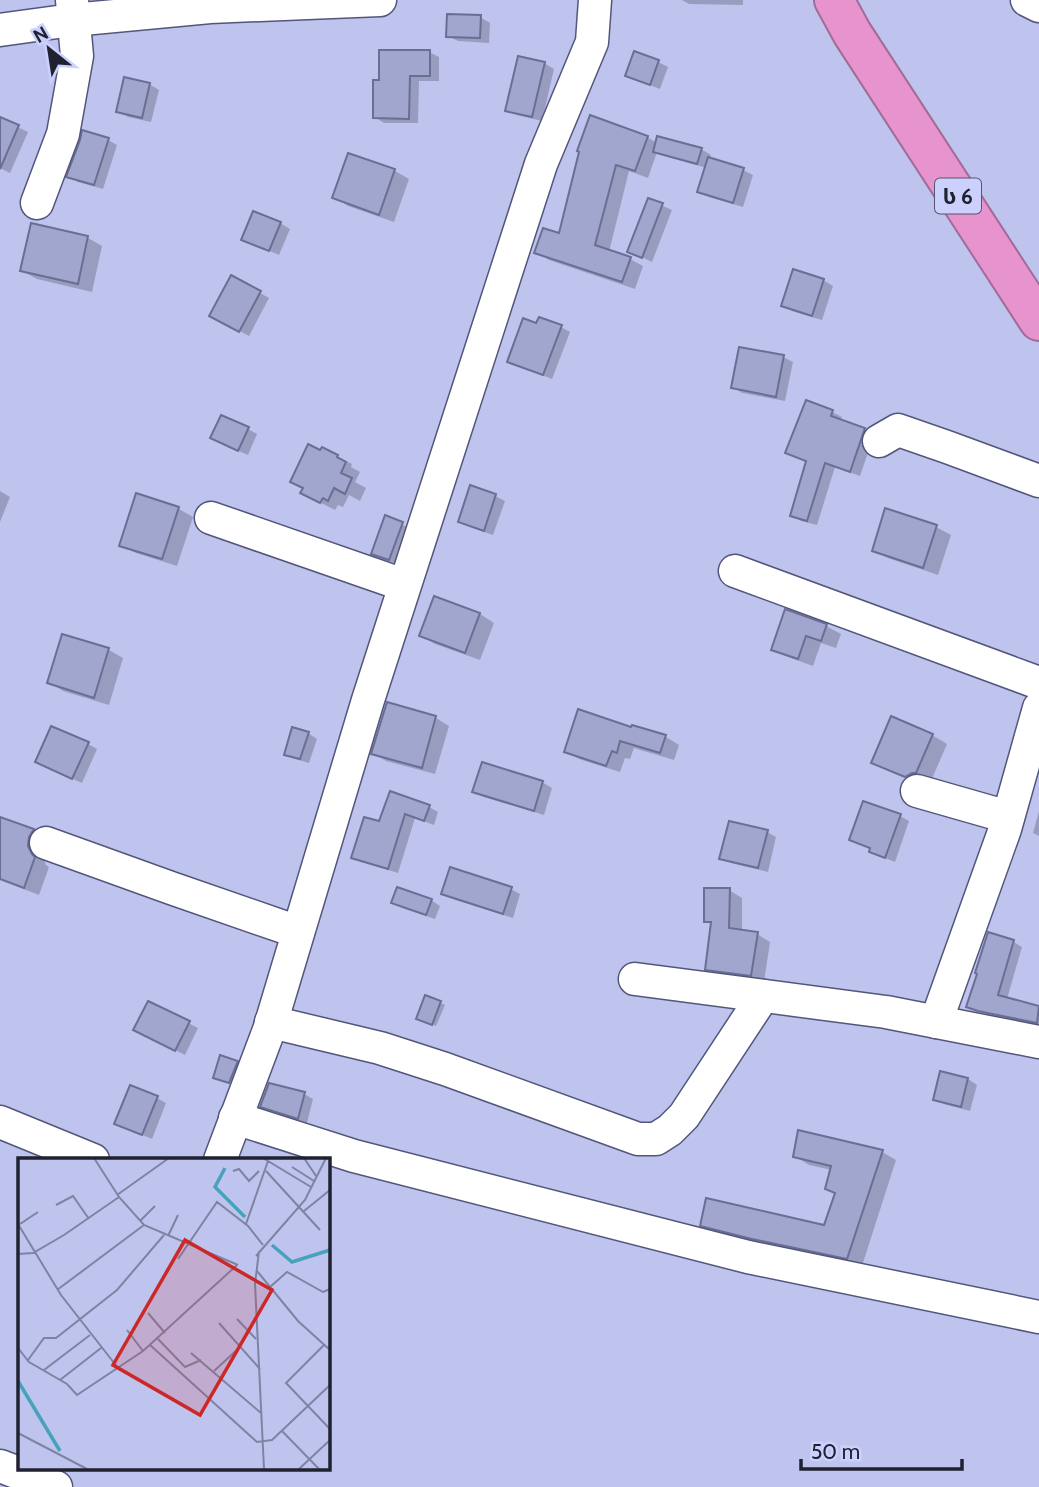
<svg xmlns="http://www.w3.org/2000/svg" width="1039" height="1487" viewBox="0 0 1039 1487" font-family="Cabin,'Noto Sans Georgian',sans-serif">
<rect width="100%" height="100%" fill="#bfc4ee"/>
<g fill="#0003">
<path d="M682 0H743V5L689 4Z"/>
<path d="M480 17 490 23 489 43 458 41 448 36Z"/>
<path d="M429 52 439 57V81H419L418 123H384L375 117 381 82Z"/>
<path d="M658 62 668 67 660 89 637 80Z"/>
<path d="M544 63 554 69 542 121 517 115 507 110Z"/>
<path d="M149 84 159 90 151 122 128 117 118 111Z"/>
<path d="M0 119 28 132 10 173 0 168Z"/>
<path d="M647 137 657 143 701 149 711 155 709 159 743 170 753 175 743 207 709 197 699 191 707 168 664 156 657 152 648 178 629 171 609 252 630 259 643 266 635 289 549 260 536 252 560 235 581 152Z"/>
<path d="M108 140 117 145 103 189 78 182 69 176Z"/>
<path d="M349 155 395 171 409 179 394 222 348 206 334 197Z"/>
<path d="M649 200 672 210 652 262 629 251Z"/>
<path d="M280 223 290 229 279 255 243 239Z"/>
<path d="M33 225 88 238 102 246 92 292 37 279 22 271Z"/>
<path d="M232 277 269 298 249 336 211 316Z"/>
<path d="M823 280 833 286 822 320 792 311 783 305Z"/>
<path d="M537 325 561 327 570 332 552 379 518 366 509 361Z"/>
<path d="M783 357 793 362 785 401 742 393 733 387Z"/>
<path d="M832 412 842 417 840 421 865 430 874 435 860 476 835 467 817 525 801 521 792 515Z"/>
<path d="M248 429 257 434 248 455 221 443Z"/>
<path d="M323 449 352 464 351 467 360 472 355 482 366 488 360 501 349 495 343 507 338 505 335 510 317 501 321 452Z"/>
<path d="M0 491 10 497 0 522Z"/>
<path d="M137 495 179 509 193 517 177 566 136 553 121 545Z"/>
<path d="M495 496 505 501 493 535 470 527 460 521Z"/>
<path d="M386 518 412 529 399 564 382 559 373 553Z"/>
<path d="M936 527 951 535 938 575 888 558 874 550Z"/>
<path d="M435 598 480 614 494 623 480 660 435 644 421 635Z"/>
<path d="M826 626 841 634 836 648 821 643 813 666 788 657 773 649Z"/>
<path d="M64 636 109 650 123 658 109 705 63 691 49 682Z"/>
<path d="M388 705 436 718 449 726 435 774 386 761 373 753Z"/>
<path d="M633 727 666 737 679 745 674 760 634 748 630 759 625 758 620 772 579 759 566 751 632 729Z"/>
<path d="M308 733 317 739 309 763 295 759 286 754Z"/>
<path d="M932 735 947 744 931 781 921 785 888 771 873 762Z"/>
<path d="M88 744 97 749 82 783 46 767Z"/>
<path d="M542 782 552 788 544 815 484 797 474 791Z"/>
<path d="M391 793 429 807 438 812 434 825 415 818 398 873 363 862 353 857 380 823Z"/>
<path d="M1039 811V836L1033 833Z"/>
<path d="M900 816 909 821 895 862 880 856 871 851 872 849 851 839Z"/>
<path d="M0 819 33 831 47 839 42 855 46 865 49 867 39 895 0 880Z"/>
<path d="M767 832 776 837 768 872 731 863 721 858Z"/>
<path d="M511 889 520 894 513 918 453 899 443 894Z"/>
<path d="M729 890 742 898V932L757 934 770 942 764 982 720 976 707 969 713 925 706 921Z"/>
<path d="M431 900 440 906 435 919 402 908 393 903Z"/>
<path d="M989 935 1014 942 1022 947 1007 999 1039 1007V1025L989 1015 968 1006Z"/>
<path d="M426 997 445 1005 436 1026 422 1021Z"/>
<path d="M148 1003 198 1028 185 1055 145 1035Z"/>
<path d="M237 1062 241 1064 234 1084 219 1079Z"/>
<path d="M941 1073 968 1079 977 1085 970 1111 944 1104 935 1099Z"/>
<path d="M304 1094 313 1099 307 1123 272 1111 262 1106Z"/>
<path d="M157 1098 166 1103 152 1139 126 1128Z"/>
<path d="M882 1152 896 1160 862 1266 768 1247 717 1233 702 1225 825 1227 836 1194 827 1188 832 1170 809 1165 795 1156Z"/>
</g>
<g fill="#a1a6cf" stroke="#6a6e94" stroke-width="2">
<path d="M447 14 481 15 480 38 446 37Z"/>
<path d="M379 50H430V76H410L409 119 373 118V80H379Z"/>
<path d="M634 51 659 60 650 85 625 76Z"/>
<path d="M518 56 545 62 532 117 505 111Z"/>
<path d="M124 77 150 83 142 118 116 112Z"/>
<path d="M590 115 648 136 635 171 616 165 595 245 631 257 622 282 534 253 543 228 559 233 579 152 577 151Z"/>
<path d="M0 117 19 125 0 169Z"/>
<path d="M82 130 109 138 94 185 66 177 80 140Z"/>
<path d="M657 136 702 148 697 164 653 152Z"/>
<path d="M348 153 395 169 379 215 332 198Z"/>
<path d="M708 157 744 168 733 203 697 192Z"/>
<path d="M648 198 663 203 642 258 627 252Z"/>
<path d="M253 211 281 222 269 251 241 240Z"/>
<path d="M31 223 88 236 78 284 20 271Z"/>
<path d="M793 269 824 279 812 316 781 306Z"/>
<path d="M231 275 261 291 239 332 209 316Z"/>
<path d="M539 317 562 325 543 375 507 362 523 318 536 323Z"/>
<path d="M739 347 784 355 776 397 731 388Z"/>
<path d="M806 400 833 410 831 416 865 428 850 472 825 463 807 521 790 516 806 461 785 453Z"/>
<path d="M221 415 249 427 238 451 210 438Z"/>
<path d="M308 444 320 450 322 447 338 455 337 457 346 462 341 473 352 478 345 494 334 488 328 501 323 498 320 503 300 493 303 488 290 482Z"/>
<path d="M470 485 496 494 484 531 458 522Z"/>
<path d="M136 493 179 507 162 559 119 546Z"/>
<path d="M885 508 937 525 923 568 872 551Z"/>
<path d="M385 515 403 522 389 560 371 554Z"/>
<path d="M434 596 480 613 465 653 419 636Z"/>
<path d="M785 609 827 624 821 641 806 636 798 659 771 650Z"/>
<path d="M62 634 109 648 94 698 47 683Z"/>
<path d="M387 702 436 716 422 768 371 754Z"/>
<path d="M578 709 631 727 632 725 666 735 660 753 620 741 617 753 612 751 606 766 564 752Z"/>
<path d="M891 716 933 734 916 773H912L905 777 871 763Z"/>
<path d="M51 726 89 742 72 779 35 762Z"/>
<path d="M292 727 309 732 300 759 284 755Z"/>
<path d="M482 762 543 781 534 811 472 792Z"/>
<path d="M390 791 430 805 424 821 405 814 388 869 351 858 364 817 379 821Z"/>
<path d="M863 801 901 814 885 858 869 852 870 848 849 840Z"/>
<path d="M0 817 34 829 29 837 28 846 32 854 35 857 24 888 0 879Z"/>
<path d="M729 821 768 830 758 868 719 859Z"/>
<path d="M450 867 512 887 503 914 441 894Z"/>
<path d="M397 887 432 899 426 915 391 903Z"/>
<path d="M704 888H730L729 928 758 932 751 976 705 970 711 922H704Z"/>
<path d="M988 932 1014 940 998 995 1039 1006 1037 1023 978 1011 966 1007 977 974 975 973Z"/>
<path d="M425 995 441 1001 432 1025 416 1019Z"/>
<path d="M148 1001 190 1021 175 1051 133 1030Z"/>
<path d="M220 1055 238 1061 229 1083 213 1078Z"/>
<path d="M940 1071 968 1078 961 1107 933 1100Z"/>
<path d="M269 1083 305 1092 298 1119 260 1107Z"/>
<path d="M130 1085 158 1096 142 1135 114 1124Z"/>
<path d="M798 1130 883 1150 847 1259 752 1239 700 1226 706 1198 824 1225 835 1193 825 1189 831 1166 793 1157Z"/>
</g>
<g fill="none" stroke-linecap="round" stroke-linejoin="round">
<defs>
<g id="minor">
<path d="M1027 0 1039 6"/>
<path d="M0 30 72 20 210 7 380 0"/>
<path d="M37 203 63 134 77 56 72 0"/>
<path d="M879 441 898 430 947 447 1039 481"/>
<path d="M211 518 404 585"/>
<path d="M735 571 1039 683"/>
<path d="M917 791 1008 817"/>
<path d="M46 843 171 888 298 932"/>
<path d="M635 979 886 1012 1039 1042"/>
<path d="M271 1022 380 1048 445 1069 638 1139H656L670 1130 684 1116 763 996"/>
<path d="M936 1022 1005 829 1039 708"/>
<path d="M235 1118 354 1156 748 1257 1039 1317"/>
<path d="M0 1122 93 1160"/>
<path d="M220 1160 269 1030 368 700 541 164 592 42 595 0"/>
<path d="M0 1466 56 1487"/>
</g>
<path id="highway" d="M834 0 852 33 1039 321"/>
</defs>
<use href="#minor" stroke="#52567a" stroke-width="35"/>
<use href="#highway" stroke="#a16c97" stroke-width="42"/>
<use href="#minor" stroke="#fff" stroke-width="32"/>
<use href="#highway" stroke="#e794ce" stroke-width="38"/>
</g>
<g text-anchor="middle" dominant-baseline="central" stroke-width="6" stroke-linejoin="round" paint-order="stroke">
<rect fill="#cbd1fc" stroke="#53566e" stroke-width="2" x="935" y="178.5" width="46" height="35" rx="5"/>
<g font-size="21" font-weight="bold" fill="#202231">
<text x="958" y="196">ს 6</text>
</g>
</g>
<g transform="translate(18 1158)">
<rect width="312" height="312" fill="#bfc4ee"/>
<path fill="none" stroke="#49a2bb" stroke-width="3.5" d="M207 10 197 29 227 59M254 87 274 104 312 92M0 223 42 293"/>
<path fill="none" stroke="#7f83a2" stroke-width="2" d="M76 0 101 39 126 67 220 107M245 0 293 29M286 0 298 18M274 9 296 23M215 13 221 11 231 23 241 13M248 13 302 72M99 37 151 0M38 47 55 38 71 61M286 53 312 32M122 63 137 48M0 66 43 137 100 210M2 66 20 54M228 66 250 3M150 78 160 57M241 93 237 126 246 311M0 96 15 95 46 77 101 39M238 98 287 42 308 0M160 101 199 44 230 68 245 87M239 113 280 163 312 192M252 129 269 114 305 134 312 131M39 132 126 67M130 155 147 175M219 161 238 181M201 165 242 211M109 172 125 193M140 181 167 209 183 202M132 187 239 284 254 282 312 227M306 187 268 225 312 271M0 190 11 204 49 226 59 237 125 193 219 107M173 195 243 255M10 202 26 180H38L99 132 146 77M26 212 72 177M196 213 221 190M42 222 83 190M264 273 301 311M0 275 69 311M281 311 312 282"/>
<path fill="#cd2828" fill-opacity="0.15" stroke="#cd2828" stroke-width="3.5" d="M167 82 254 132 182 257 95 207Z"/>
<rect width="312" height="312" fill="none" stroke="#202231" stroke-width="3.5"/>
</g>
<g transform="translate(49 49) rotate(330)" stroke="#cbd1fc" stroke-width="5" paint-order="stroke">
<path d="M0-5L12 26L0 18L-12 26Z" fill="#202231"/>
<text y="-10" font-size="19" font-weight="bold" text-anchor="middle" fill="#202231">N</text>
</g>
<path d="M801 1459v10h161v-10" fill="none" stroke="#202231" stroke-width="3.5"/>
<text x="811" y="1459" font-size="21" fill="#202231" stroke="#cbd1fc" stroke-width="5" paint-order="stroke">50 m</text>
</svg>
